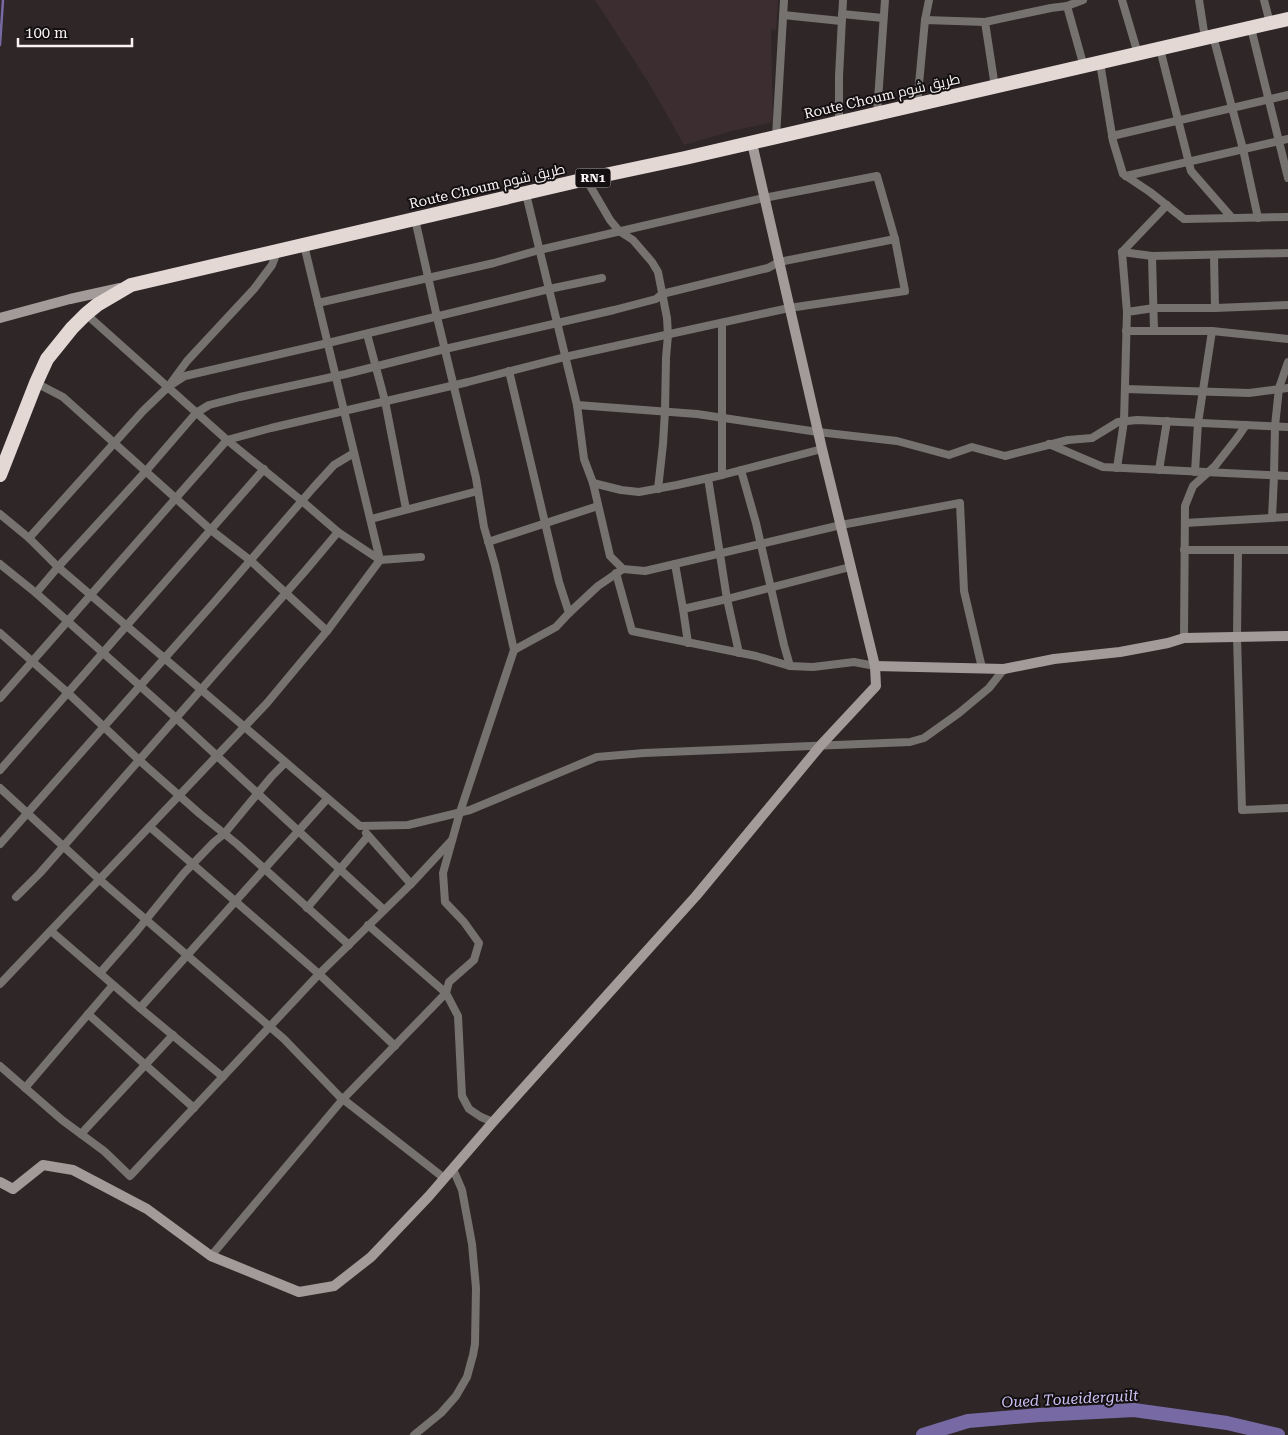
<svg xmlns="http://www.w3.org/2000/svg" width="1288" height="1435" viewBox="0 0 1288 1435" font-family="'Roboto Serif',Cairo,serif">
<rect width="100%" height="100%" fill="#2f2628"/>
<path fill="#3c2d31" d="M595 0H778L776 29 771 30 773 122 732 131 684 145 650 85Z"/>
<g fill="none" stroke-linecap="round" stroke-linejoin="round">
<path stroke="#776aa4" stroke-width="2.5" d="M0 45 3 0"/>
<path stroke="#776aa4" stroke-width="14" d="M923 1435 968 1421 1039 1415 1134 1410 1227 1423 1278 1435"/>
<g stroke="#767270" stroke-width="8">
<path d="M1083 0 1067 6 1084 67"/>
<path d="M1122 0 1138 54"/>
<path d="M1199 0 1205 38"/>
<path d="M1264 0 1270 23"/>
<path d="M842 14 883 18"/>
<path d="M783 15 841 21"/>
<path d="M925 20 929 0"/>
<path d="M1251 28 1288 178"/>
<path d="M1213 36 1243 149 1258 218"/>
<path d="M1160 49 1191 171 1232 218"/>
<path d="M1100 63 1113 141 1123 174 1150 192 1184 219 1288 217"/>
<path d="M995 87 985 22 1051 8 1067 6"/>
<path d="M917 105 925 20 985 22"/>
<path d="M877 114 885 0"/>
<path d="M839 123V76L843 0"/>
<path d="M1112 136 1288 95"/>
<path d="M776 137 784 0"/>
<path d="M1126 176 1288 139"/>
<path d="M586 179 610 220 619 231 633 240 652 262 658 272 667 318 668 335 666 358 665 411 663 444 658 489"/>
<path d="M526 194 577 405 584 459 593 483 610 556 623 569 645 571 841 525 960 503 964 591 982 668"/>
<path d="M415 219 437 317 476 478 484 527 495 565 514 650"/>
<path d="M1122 252 1167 205"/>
<path d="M1214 255 1215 308"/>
<path d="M1152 256 1154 331"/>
<path d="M318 303 494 263 539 250 764 198 877 176 895 239"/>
<path d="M1127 312 1122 252 1152 256 1288 253"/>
<path d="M86 314 227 440 302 501 338 532 380 560 421 557"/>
<path d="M722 323V475"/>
<path d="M1126 331H1212L1288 339"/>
<path d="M367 334 385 401 406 509"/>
<path d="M509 371 559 582 569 613"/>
<path d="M36 383 63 397 211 530 251 561 327 631"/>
<path d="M168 387 185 376 328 343 549 289 602 278"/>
<path d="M1125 389 1249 393 1288 388"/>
<path d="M577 405 697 414 818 432 897 441 949 455 972 447 1005 456 1068 440 1092 438 1118 422 1137 420 1288 427"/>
<path d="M1049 444 1103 467 1288 476"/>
<path d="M1117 468 1124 421 1127 312 1154 308H1215L1288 305"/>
<path d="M741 470 756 523 784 645 790 666"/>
<path d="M1159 470 1167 421"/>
<path d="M1195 472 1198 423 1212 331"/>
<path d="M708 478 727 599 739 653"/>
<path d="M593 483 621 490 639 492 677 485 722 475 822 449"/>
<path d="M0 514 29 538 58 567 360 826 408 825 470 810 597 757 644 753 910 742 924 738 959 713 989 688 1004 669"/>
<path d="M1272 518 1274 476 1275 426 1279 388 1288 362"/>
<path d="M371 519 478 491"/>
<path d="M1185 523 1288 517"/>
<path d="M29 538 143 411 168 387 187 361 254 289 272 265 277 252"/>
<path d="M488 542 598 506"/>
<path d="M1184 550H1288"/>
<path d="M1238 550 1237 637 1242 810 1288 808"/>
<path d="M0 564 36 593 176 718 384 910"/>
<path d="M675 564 683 609"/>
<path d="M616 573 632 631 756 656 790 666 813 667 854 662 875 666"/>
<path d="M0 633 68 693 139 760 200 814 237 844 349 945"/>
<path d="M1184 638 1185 506 1193 486 1215 466 1237 438 1246 425"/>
<path d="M688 643 683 609 727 599 850 567"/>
<path d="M0 698 227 440 271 428 468 382 565 357 789 308 905 291 895 239 779 262 768 268 662 294 656 299 614 310 445 349 346 374 240 397 209 405 196 413 146 471 58 567 36 593"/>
<path d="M0 770 264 469"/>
<path d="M0 788 100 880 284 1039 339 1096 444 1178"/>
<path d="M150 827 319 974 411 884 452 840"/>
<path d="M366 833 411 884"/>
<path d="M0 844 217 599 313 488 334 465 354 453"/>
<path d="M16 897 40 873 306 570 338 532"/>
<path d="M307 908 368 836"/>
<path d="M51 931 140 1008 223 1077"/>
<path d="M100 973 136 932 184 873 214 842 224 834 272 776 285 763"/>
<path d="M0 984 267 703 327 631 380 560 304 245"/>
<path d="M140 1008 327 799"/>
<path d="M88 1014 194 1108"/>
<path d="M0 1066 62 1120 104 1151 130 1176 319 974 395 1046"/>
<path d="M25 1088 113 985"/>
<path d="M493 1122 481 1117 469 1109 462 1096 458 1016 446 993 449 982 474 960 479 943 464 922 445 902 443 873 460 812 514 650 556 627 569 613 598 586 623 569"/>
<path d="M81 1134 173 1035"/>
<path d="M211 1256 343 1099 446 993 368 925"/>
<path d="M414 1435 441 1413 456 1396 467 1377 473 1355 475 1344 476 1288 472 1244 462 1190 453 1169"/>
</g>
<g stroke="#a39b99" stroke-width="10">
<path d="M0 318 70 299 120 288"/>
<path d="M875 666 1004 669 1054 659 1120 652 1168 643 1184 638 1288 636"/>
<path d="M0 1182 13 1189 43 1165 73 1170 147 1209 211 1256 299 1292 334 1286 371 1257 429 1196 493 1122 696 896 821 745 876 686 875 666 822 449 752 143"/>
</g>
<path stroke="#e4d8d5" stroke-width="14" d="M0 475 36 383 47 359 72 328 86 314 97 305 131 285 586 179 685 158 1288 19"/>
</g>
<g text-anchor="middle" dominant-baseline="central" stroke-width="4" stroke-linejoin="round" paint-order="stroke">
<rect fill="#141011" stroke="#b4afb0" stroke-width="1" x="575.5" y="168.5" width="35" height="19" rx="4"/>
<g font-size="12" font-weight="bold" fill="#f9f3f4">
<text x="593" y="178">RN1</text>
</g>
<g font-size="14" fill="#f9f3f4" stroke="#141011">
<text transform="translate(882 96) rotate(-13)">Route Choum طريق شوم</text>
<text transform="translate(487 186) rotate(-13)">Route Choum طريق شوم</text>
</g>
<g font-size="15" font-style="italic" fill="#ccc2f5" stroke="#141011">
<text transform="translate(1070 1399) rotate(-3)">Oued Toueiderguilt</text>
</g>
</g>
<path d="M18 38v8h114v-8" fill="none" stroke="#f9f3f4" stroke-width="2.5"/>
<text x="25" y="38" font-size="15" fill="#f9f3f4" stroke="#141011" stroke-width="4" paint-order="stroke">100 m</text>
</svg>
